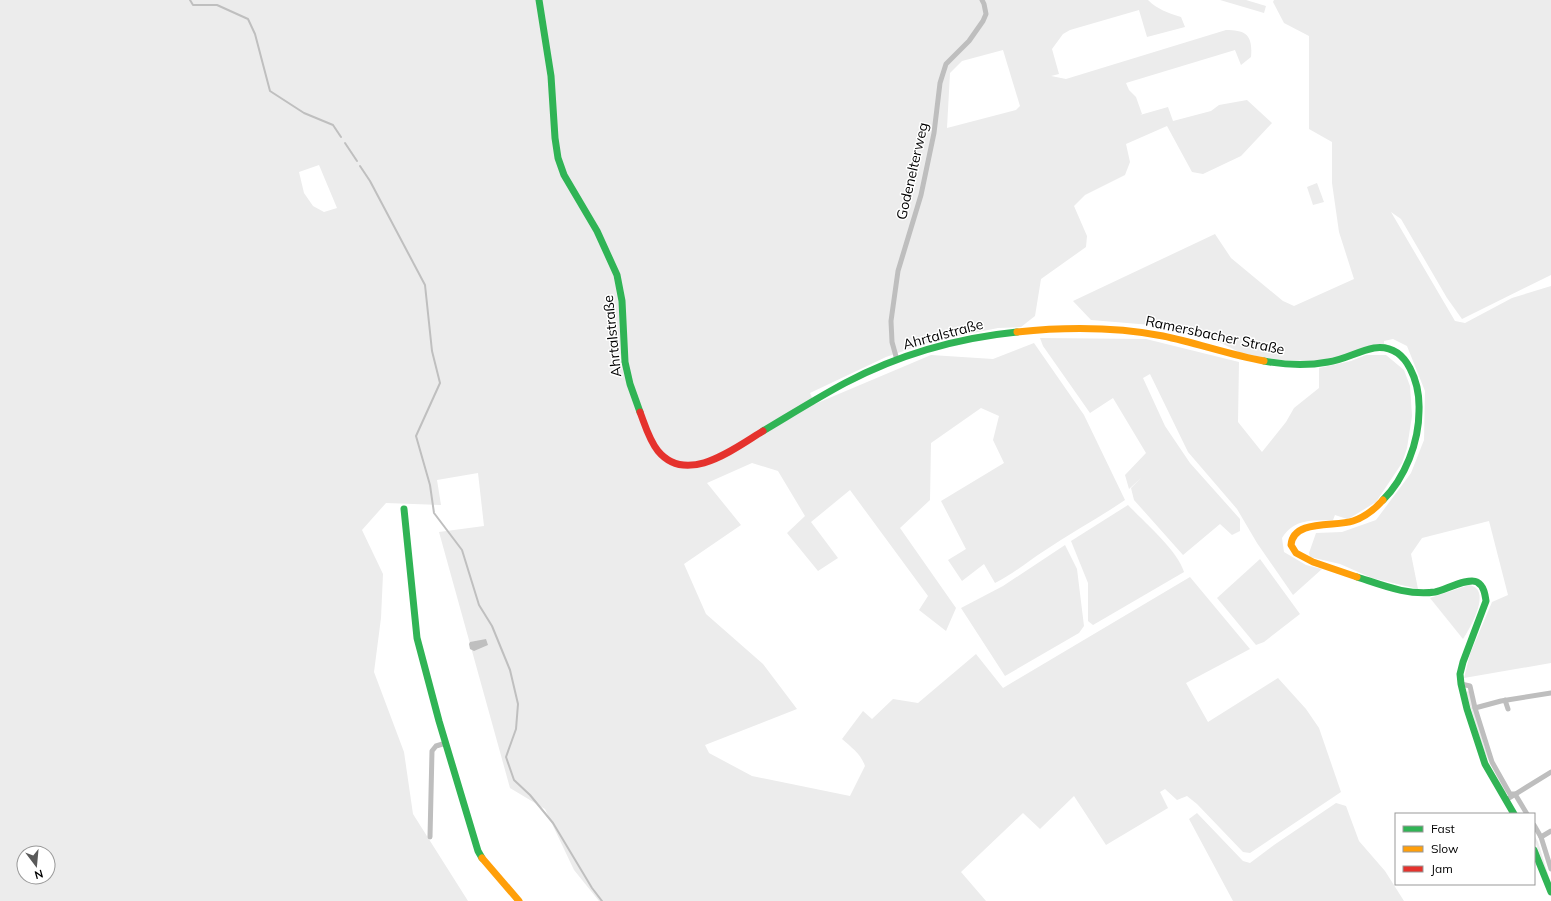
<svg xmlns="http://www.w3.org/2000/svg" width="1551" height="901" viewBox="0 0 1551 901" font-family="Mulish,sans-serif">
<rect width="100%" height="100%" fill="#fff"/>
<g fill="#ececec" fill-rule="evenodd">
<path d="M0 0H1148C1157 9 1168 13 1181 17L1185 27 1147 37 1139 10 1070 30 1063 34 1052 49 1059 74 1051 76 1066 79 1226 30C1246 30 1253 35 1251 57L1241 65 1235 50 1126 83 1129 90 1136 97 1142 114 1140 115 1168 107 1173 121 1211 111 1219 105 1247 100 1272 123 1241 156 1203 174 1192 172 1167 126 1126 144 1130 162 1125 175 1085 195 1074 206 1087 236 1086 247 1041 279 1035 316 1021 327 998 328 933 341 886 357 810 393 815 404 931 355 993 359 1034 343 1084 415 1125 500C1099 518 1070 533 1044 551 1027 562 1013 574 995 583L984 564 962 581 948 560 966 549 941 501 1004 463 993 440 999 416 981 408 931 443 930 500 900 528 956 608 946 631 919 610 928 596 850 490 811 522 838 558 818 571 787 533 805 516 778 471 752 463 707 483 741 525 684 564 706 614 763 664 797 709 705 745 709 753 752 776 850 796 865 766C861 754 851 747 842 739L863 711 872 719 893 699 918 703 976 654 1003 688 1190 577 1250 649 1186 683 1208 722 1278 678 1306 709 1319 728 1341 792 1250 853 1243 852 1197 804 1187 796 1177 800 1165 789 1160 792 1168 808 1106 845 1074 796 1040 829 1023 813 961 872 986 901H599L574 870 545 809 510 788 439 532 484 526 478 473 437 480 441 505 386 503 362 530 383 574 381 618 374 672 404 752 413 814 468 901H0ZM1003 50 1020 106 1016 110 947 128 950 73 962 61ZM319 165 337 208 324 212 313 206 304 193 299 172ZM24 853H48V877H24Z"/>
<path d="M1220 0H1246L1266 6 1264 13Z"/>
<path d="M1274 0H1551V275L1462 319 1447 298 1401 219 1391 212 1455 321 1465 323 1512 298 1551 286V663L1464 678 1470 654 1492 602 1508 595 1489 521 1422 538 1411 554 1418 589 1372 578 1340 564 1310 557 1309 553 1316 533 1342 532 1376 520 1411 473 1424 440 1425 391 1407 346 1393 339 1384 341V344L1342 357 1319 361 1281 360 1243 354 1211 338 1163 326 1091 320 1073 301 1215 234 1231 258 1283 301 1294 306 1354 279 1339 232 1332 183V142L1309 129V36L1284 23 1273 2Z"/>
<path d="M1317 183 1324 202 1313 205 1307 187Z"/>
<path d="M1040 338 1146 339 1239 362 1238 422 1262 452 1286 422 1294 408 1319 388V368L1351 361 1366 355H1386L1404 370 1410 386 1412 416 1407 448 1402 463 1376 502 1350 518 1347 519 1335 515 1333 520C1311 521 1295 518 1282 538L1284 552 1306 565 1322 569 1293 595 1257 543 1237 509 1188 452 1150 374 1143 378 1165 426 1190 463 1240 519V531L1232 535 1220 524 1183 555 1134 500 1131 488 1141 478 1129 489 1125 475 1146 453 1113 398 1090 413 1043 346Z"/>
<path d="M1128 505C1144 522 1178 551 1184 572L1093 625 1088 621V583L1071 541Z"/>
<path d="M1065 545 1077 569 1084 626 1079 633 1005 676 961 608 1003 586Z"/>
<path d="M1260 559 1300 614 1264 642 1256 645 1217 598Z"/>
<path d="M1469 585C1493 589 1470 628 1463 639L1430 598Z"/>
<path d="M1469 691 1485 748 1507 792 1505 793 1483 749 1466 692Z"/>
<path d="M1336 803 1346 806 1359 841 1385 871 1404 901H1233L1189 819 1197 813 1243 861 1250 863 1274 845Z"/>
<path d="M1534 835 1538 842 1551 884 1534 839Z"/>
</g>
<path fill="#bfbfbf" d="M486 639 488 645 474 651 470 649 469 644 470 642Z"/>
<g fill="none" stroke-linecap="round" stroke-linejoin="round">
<g stroke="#bfbfbf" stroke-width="2">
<path d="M190 0 193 5H217L248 19 255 34 270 91 304 113 333 125 341 137"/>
<path d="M345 143 357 161"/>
<path d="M360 166 370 181 425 285 432 351 440 383 416 436 430 485 434 513 462 550 479 605 492 626 510 670 518 704 516 729 506 757 514 780 530 795 553 823 592 888 602 901"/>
</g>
<g stroke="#bebebe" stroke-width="5">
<path d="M897 360 892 342 891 321 898 271 921 195 934 133 940 83 946 64 969 41 983 21 986 14 984 4 982 0"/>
<path d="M1461 684 1470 686 1475 708"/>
<path d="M1505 700 1508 709"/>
<path d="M1506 800 1551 772"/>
<path d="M1527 814 1515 794H1510L1492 762 1475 708 1501 701 1551 693"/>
<path d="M1534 825 1541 837 1551 831"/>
<path d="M430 837 432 751 436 746 446 743"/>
<path d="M1541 837 1551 869"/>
</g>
<g stroke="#30b455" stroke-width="7">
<path d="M539 0 551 76 555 138 558 158 564 175 597 231 617 275 622 301 625 362 630 384 640 412"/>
<path d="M1264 361C1285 365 1307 366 1328 362 1344 360 1358 351 1374 348 1409 343 1420 386 1419 411 1419 442 1405 478 1383 500"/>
<path d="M763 431C790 415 817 398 845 383 898 355 957 338 1017 332"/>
<path d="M404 509 417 638 439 721 478 851 482 858"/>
<path d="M1357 577C1382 585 1408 596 1435 592 1445 590 1469 577 1477 582 1484 586 1485 594 1486 601L1463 662 1460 674 1461 684 1467 709 1485 764 1514 814"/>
<path d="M1534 850 1551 892"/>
</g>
<g stroke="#ff9f0a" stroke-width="7">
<path d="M1017 332C1065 327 1116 327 1163 336 1197 343 1230 355 1264 361"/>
<path d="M1357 577 1313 562 1296 553 1291 545C1293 519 1335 527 1353 521 1365 517 1375 509 1383 500"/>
<path d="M482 858 519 901"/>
</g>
<path stroke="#e5322d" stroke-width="7" d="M640 412C645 425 649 440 658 451 687 486 735 448 763 431"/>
</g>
<g text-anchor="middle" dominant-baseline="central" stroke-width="3" stroke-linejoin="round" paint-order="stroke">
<g font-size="14" fill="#000" stroke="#fff">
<text transform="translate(912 171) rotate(-77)">Godenelterweg</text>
<text transform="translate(943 334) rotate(-15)">Ahrtalstraße</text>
<text transform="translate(1215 335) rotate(12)">Ramersbacher Straße</text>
<text transform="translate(612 336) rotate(-96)">Ahrtalstraße</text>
</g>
</g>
<rect x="1395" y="813" width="140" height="72" fill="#ffffff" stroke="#999999"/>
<rect x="1403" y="826" width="20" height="6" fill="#30b455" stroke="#999999"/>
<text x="1431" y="833" font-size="12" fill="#000000">Fast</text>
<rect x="1403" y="846" width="20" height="6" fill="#ff9f0a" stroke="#999999"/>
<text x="1431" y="853" font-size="12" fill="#000000">Slow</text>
<rect x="1403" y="866" width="20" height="6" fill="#e5322d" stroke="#999999"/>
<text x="1431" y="873" font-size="12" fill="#000000">Jam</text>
<g transform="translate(36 865) rotate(164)"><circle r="19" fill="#ffffff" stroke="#999999"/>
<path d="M0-3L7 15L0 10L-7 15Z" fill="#595959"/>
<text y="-6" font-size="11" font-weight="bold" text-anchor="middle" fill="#000000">N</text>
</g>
</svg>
